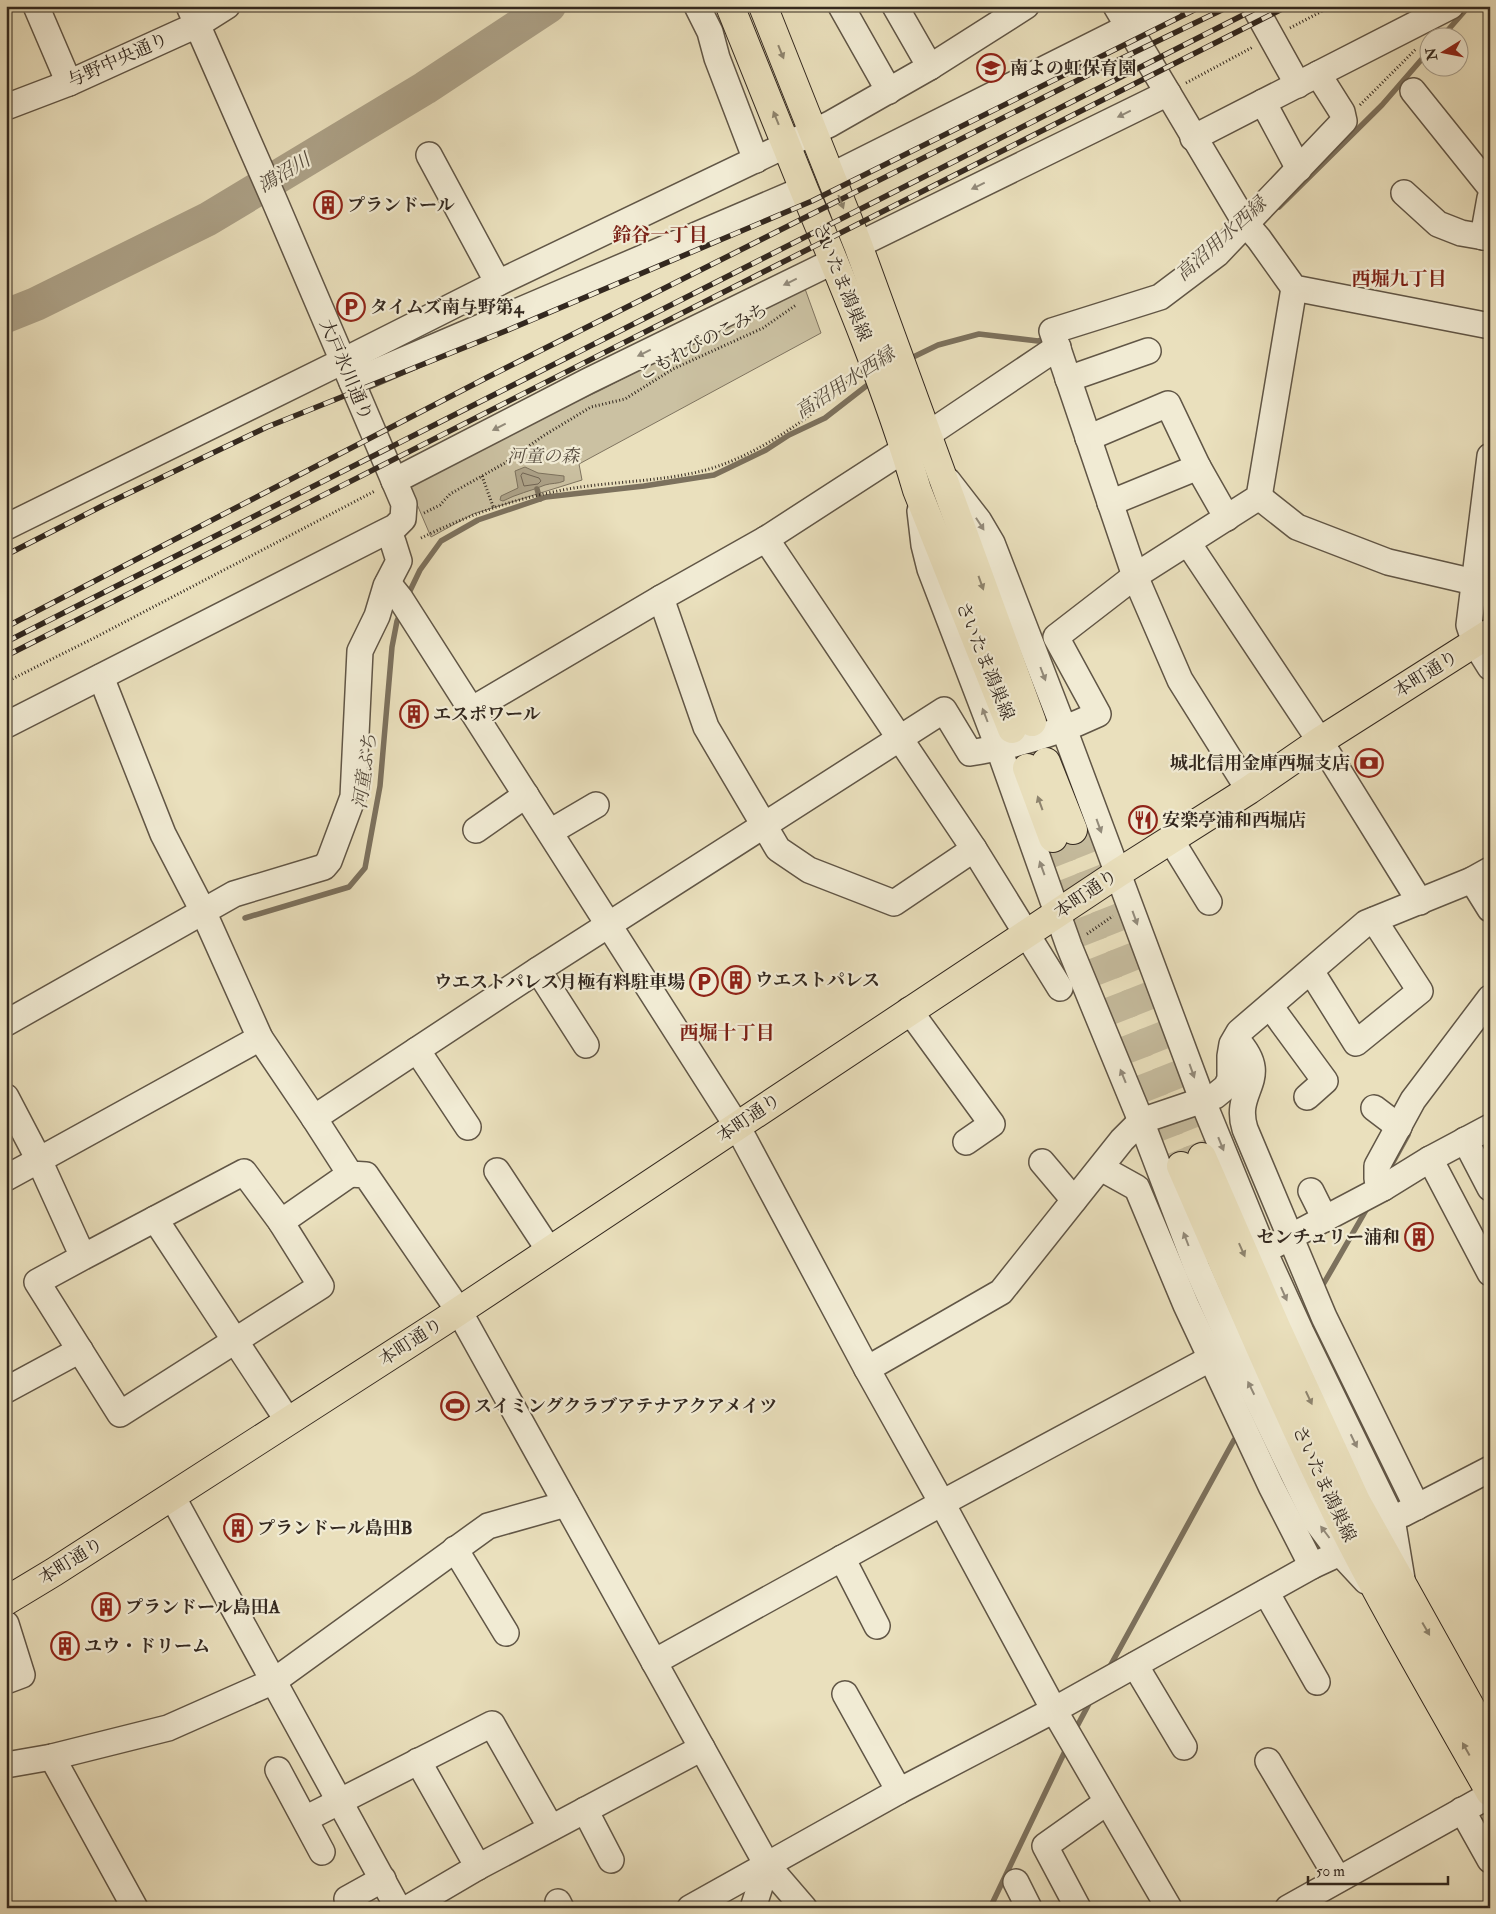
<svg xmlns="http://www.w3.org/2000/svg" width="1496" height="1914" viewBox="0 0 1496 1914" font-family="'IM FELL Double Pica','Noto Serif JP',serif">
<rect width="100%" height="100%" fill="#eae0bd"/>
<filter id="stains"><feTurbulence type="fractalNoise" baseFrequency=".004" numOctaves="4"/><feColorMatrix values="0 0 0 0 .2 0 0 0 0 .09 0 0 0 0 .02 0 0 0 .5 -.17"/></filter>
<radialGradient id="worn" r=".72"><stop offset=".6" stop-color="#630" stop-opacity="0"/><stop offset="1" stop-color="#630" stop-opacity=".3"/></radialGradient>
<path fill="#cbc1a2" stroke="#7f7460" d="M804 286 821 333 579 464 582 480 473 514 431 537 407 481 599 391Z"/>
<path fill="#aca187" stroke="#7c715d" d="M525 467 538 473 564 476V481C558 484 551 483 545 485 531 491 516 494 503 501L500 500 501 496 518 488 515 471Z"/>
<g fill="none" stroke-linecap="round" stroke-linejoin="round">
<path stroke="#706453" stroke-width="1" d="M523 473 539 478 541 481 538 484 524 486 521 476Z"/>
<g stroke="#7c715d" stroke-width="5.5">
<path d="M1441 38 1469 6"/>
<path d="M1279 207 1382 105 1428 52"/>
<path d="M907 360 938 345 979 334 1038 341 1049 338"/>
<path d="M537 489 540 499"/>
<path d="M407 597 420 570 441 541 478 520 546 497 644 486 714 475 766 450 789 435 825 418 874 380"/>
<path d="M245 918 349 887 365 868 380 786 392 647 397 621 401 612"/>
<path d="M1386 1175 1408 1135"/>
<path d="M1324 1283 1369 1205"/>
<path d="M1108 1670 1234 1440"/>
<path d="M1074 1732 1091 1700"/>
<path d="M990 1908 1067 1747"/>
</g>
<path stroke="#aca187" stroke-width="34" d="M6 316 36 304 208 219 425 88 549 6"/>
<g stroke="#c5bb9d" stroke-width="28" stroke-dasharray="28 14" stroke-linecap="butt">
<path d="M1073 830 1202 1157"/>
<path d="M1053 838 1181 1166"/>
</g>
<defs>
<g id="minor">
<path d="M36 6 69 83"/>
<path d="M697 6 710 32 717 58 756 160"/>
<path d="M841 6 889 91"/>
<path d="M895 6 930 67"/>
<path d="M1116 6 1246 224 1259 239 1294 288 1490 326"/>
<path d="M1254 6 1298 85"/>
<path d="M1413 91 1490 187"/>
<path d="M1263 102 1299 169"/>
<path d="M6 107 69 83 179 33 197 25 227 6"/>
<path d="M1193 138 1451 6"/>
<path d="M429 155 498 283"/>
<path d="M831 176 1170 6"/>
<path d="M1404 193 1438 224 1461 233 1490 238"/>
<path d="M1483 237 1490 198"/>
<path d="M858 245 1168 93"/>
<path d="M1068 379 1148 351"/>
<path d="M352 382 804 189"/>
<path d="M927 435 1058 347"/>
<path d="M1088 438 1168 404 1198 467 1227 518"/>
<path d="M1490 456 1469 625 1475 643 1490 667"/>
<path d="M394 481 588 381 834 261"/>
<path d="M948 481 979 521 992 543 1064 729 1202 1099 1264 1251 1301 1332 1392 1519 1402 1579"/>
<path d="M1259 497 1297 527 1388 562 1474 582"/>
<path d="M1110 503 1198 467"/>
<path d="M920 511 924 545 930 569 999 749 1069 946 1141 1121 1197 1268 1232 1347 1316 1521 1340 1553 1366 1581"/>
<path d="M6 527 343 361 498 283 830 124 930 67 1026 6"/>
<path d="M766 539 974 849 1060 988"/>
<path d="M1188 543 1320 741 1420 902"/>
<path d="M388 583 400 598 737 1126 867 1369 942 1503 1054 1710 1169 1908"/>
<path d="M661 598 706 727 778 849 809 870 894 903 974 849"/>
<path d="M101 677 163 834 203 911 260 1038 314 1118 350 1174 366 1175 459 1311 767 1865 804 1908"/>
<path d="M471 710 661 598 766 539 905 449"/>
<path d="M6 725 381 534 395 527 403 519 404 504 275 202 189 6"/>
<path d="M1249 790 1180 680 1135 576 1052 331 1160 297 1217 254 1344 121 1342 112 1318 74"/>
<path d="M476 830 526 795"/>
<path d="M550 832 596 805"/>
<path d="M1171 840 1209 902"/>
<path d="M1472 880 1490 909"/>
<path d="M538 970 586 1045"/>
<path d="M1311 971 1356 1043 1420 991 1374 920"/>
<path d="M1270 1006 1325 1081 1307 1097"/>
<path d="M909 1010 992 1124 966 1142"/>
<path d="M6 1023 234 894 324 867 329 861 353 797 360 651 377 616 386 586 399 561 393 542 386 532"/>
<path d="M1236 1039C1274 1080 1232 1088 1245 1129L1324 1317 1417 1507"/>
<path d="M417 1050 468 1127"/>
<path d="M6 1097 39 1160 260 1038"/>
<path d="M1374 1108 1399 1127"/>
<path d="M314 1118 538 970 944 710 970 753C1014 746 1058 733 1098 714L1056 637 1135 576 1259 497 1294 288"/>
<path d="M1465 1140 1490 1188"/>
<path d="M1430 1159 1490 1273"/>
<path d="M1042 1162 1074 1200"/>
<path d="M1101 1168 1137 1188 1186 1305 1271 1486 1312 1566"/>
<path d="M497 1171 549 1250"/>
<path d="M6 1178 39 1160 83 1257 244 1172 281 1222 321 1286 120 1414 37 1282 83 1257"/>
<path d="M1383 1188 1377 1179V1166L1413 1100 1490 998"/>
<path d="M1311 1191 1325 1219"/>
<path d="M155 1219 288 1421"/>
<path d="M281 1222 350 1174"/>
<path d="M1275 1245 1383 1188 1430 1159 1490 1127"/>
<path d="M867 1369 1001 1292 1122 1140 1141 1121 1215 1096 1226 1087 1230 1079V1056L1232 1044 1239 1032 1366 923 1472 880 1490 870"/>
<path d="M6 1390 80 1350"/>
<path d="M172 1496 398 1908"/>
<path d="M1403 1514 1490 1469"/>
<path d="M455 1549 506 1633"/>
<path d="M842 1558 877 1626"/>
<path d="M1266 1592 1317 1682"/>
<path d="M6 1624 22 1675 6 1681"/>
<path d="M654 1662 942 1503 1232 1347"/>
<path d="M1135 1665 1184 1747"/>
<path d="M845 1694 899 1791"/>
<path d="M52 1757 135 1908"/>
<path d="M418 1761 478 1867"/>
<path d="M1268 1761 1338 1879"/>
<path d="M6 1765 52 1757 168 1728 274 1681 488 1526 566 1504"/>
<path d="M278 1770 322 1852"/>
<path d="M585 1810 611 1860"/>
<path d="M1462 1810 1490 1860"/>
<path d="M305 1819 492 1724 551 1828"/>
<path d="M1016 1882 1029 1908"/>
<path d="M347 1899 383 1879"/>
<path d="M558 1902 561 1908"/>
<path d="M408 1908 478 1867 702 1748"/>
<path d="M690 1908 899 1791 1054 1710 1312 1566 1340 1553"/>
<path d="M753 1908 767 1865"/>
<path d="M1078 1908 1045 1846 1107 1802"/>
<path d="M1288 1908 1490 1795"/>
</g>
<g id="major">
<path d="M730 6C755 68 780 130 805 192 846 290 887 388 917 490L1012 729"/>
<path d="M763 6 858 245 1032 722"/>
<path d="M1046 762 1073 830"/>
<path d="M1027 768 1053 838"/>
<path d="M1202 1157 1276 1327 1356 1501 1490 1742"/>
<path d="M1181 1166C1232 1282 1281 1400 1337 1514 1384 1608 1438 1700 1490 1792"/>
<path d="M6 1601 54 1572 444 1321 1118 873 1249 790 1320 741 1490 633"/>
</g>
</defs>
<use href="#minor" stroke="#615646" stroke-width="28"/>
<use href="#major" stroke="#33281f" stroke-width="30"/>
<g stroke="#33281f" stroke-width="3" stroke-dasharray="1 2.5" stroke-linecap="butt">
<path d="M1290 28 1332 6"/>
<path d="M1186 83 1253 47"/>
<path d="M1360 105 1416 49"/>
<path d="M482 476 494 509"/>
<path d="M424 513 440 505 450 494 505 463 543 436 591 407 625 399 673 369 763 328 796 305"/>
<path d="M421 538C462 518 507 501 553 492 602 481 654 483 702 471 746 460 796 428 830 399L832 394 855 375"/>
<path d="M6 682 94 638 375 491"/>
<path d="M1087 934 1113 916"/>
</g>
<use href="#minor" stroke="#f1ebd4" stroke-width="25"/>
<use href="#major" stroke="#eae0bd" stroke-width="28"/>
<defs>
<g id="rail">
<path d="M6 555 102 506 267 427 508 330 812 201 1202 6"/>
<path d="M6 627 488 377 1108 65 1230 6"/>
<path d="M6 642 1261 6"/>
<path d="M6 656 1288 6"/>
</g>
</defs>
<use href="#rail" stroke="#33281f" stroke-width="5.5"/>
<use href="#rail" stroke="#f1ebd4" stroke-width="4" stroke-dasharray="11" stroke-linecap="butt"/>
</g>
<defs><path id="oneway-solid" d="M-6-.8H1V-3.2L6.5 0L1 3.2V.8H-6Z" transform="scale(1.25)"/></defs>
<g fill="#8e846e">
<use href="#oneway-solid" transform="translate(781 52) rotate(68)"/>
<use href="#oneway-solid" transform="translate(776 118) rotate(-112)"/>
<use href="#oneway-solid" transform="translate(841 202) rotate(69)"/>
<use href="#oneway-solid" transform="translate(981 583) rotate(70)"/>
<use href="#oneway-solid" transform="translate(1040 803) rotate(-110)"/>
<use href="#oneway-solid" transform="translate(1242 1250) rotate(66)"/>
<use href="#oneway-solid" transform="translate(1309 1398) rotate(65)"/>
<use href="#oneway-solid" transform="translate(1426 1629) rotate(60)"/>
<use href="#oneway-solid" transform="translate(1466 1749) rotate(-119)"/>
</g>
<g fill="#928a7a">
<use href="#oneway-solid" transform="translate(1124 114) rotate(154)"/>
<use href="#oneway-solid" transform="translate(978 186) rotate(154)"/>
<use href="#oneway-solid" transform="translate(790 282) rotate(154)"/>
<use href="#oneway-solid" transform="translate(644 353) rotate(154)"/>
<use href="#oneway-solid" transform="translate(499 427) rotate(153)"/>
<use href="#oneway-solid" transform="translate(980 524) rotate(57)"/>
<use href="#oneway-solid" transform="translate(1043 674) rotate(69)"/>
<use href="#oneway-solid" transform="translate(985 715) rotate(-111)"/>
<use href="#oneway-solid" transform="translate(1099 826) rotate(70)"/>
<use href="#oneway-solid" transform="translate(1042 868) rotate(-110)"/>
<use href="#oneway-solid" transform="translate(1135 918) rotate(70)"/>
<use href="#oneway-solid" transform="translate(1192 1071) rotate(70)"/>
<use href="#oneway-solid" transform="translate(1123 1076) rotate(-112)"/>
<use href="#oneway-solid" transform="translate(1221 1144) rotate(68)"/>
<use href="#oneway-solid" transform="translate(1186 1239) rotate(-111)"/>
<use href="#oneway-solid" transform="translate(1284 1294) rotate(66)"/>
<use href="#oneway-solid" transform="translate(1251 1388) rotate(-116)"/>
<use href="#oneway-solid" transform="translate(1354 1441) rotate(64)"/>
<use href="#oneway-solid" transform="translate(1325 1532) rotate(-127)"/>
</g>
<defs>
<symbol id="school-ring" viewBox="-11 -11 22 22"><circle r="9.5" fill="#f1ebd4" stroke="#8f2418" stroke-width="1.5"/><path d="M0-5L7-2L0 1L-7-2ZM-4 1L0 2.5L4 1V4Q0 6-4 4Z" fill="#8f2418"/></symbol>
<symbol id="building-ring" viewBox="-11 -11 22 22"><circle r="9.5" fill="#f1ebd4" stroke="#8f2418" stroke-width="1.5"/><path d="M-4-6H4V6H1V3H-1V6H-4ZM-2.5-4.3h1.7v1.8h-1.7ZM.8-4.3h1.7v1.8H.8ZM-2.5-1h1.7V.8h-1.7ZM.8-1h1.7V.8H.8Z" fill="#8f2418"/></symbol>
<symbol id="parking-ring" viewBox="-11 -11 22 22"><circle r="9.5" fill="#f1ebd4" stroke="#8f2418" stroke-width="1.5"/><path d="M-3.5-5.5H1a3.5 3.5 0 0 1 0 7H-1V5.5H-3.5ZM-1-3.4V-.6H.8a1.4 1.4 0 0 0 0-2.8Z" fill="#8f2418"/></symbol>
<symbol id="bank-ring" viewBox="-11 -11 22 22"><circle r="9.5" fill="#f1ebd4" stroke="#8f2418" stroke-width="1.5"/><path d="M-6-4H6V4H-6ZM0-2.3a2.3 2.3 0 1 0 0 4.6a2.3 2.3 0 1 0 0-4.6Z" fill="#8f2418"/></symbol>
<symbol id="restaurant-ring" viewBox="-11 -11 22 22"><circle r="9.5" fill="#f1ebd4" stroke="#8f2418" stroke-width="1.5"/><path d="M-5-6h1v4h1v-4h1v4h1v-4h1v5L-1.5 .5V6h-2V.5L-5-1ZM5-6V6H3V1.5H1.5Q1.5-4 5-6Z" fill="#8f2418"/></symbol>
<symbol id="stadium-ring" viewBox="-11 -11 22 22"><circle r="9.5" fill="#f1ebd4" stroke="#8f2418" stroke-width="1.5"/><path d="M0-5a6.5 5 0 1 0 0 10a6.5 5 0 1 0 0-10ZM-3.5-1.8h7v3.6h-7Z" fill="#8f2418"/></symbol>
</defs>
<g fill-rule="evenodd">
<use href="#school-ring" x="975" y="52" width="32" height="32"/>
<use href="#building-ring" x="312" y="189" width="32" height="32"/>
<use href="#parking-ring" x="335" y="291" width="32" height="32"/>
<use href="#building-ring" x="398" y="698" width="32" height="32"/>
<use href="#bank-ring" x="1353" y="747" width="32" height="32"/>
<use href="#restaurant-ring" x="1127" y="804" width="32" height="32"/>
<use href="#building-ring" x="720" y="964" width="32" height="32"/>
<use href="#parking-ring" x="688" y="966" width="32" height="32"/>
<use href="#building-ring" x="1403" y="1221" width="32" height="32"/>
<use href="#stadium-ring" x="439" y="1390" width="32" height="32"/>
<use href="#building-ring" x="222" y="1512" width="32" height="32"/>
<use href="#building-ring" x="90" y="1591" width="32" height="32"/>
<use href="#building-ring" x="49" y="1630" width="32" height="32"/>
</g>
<g text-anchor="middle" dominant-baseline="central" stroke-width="4.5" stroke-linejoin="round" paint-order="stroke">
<g font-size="18" fill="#33281f" stroke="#f1ebd4">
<text transform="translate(118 60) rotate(-24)">与野中央通り</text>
<text transform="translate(842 282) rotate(68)">さいたま鴻巣線</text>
<text transform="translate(703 342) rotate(-28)">こもれびのこみち</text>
<text transform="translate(346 370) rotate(67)">大戸氷川通り</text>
<text transform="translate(985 661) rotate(68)">さいたま鴻巣線</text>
<text transform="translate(1426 674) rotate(-32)">本町通り</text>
<text transform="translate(1086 894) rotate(-34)">本町通り</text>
<text transform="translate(749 1118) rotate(-34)">本町通り</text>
<text transform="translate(411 1342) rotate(-33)">本町通り</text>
<text transform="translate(1324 1484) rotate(65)">さいたま鴻巣線</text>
<text transform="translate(71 1561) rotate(-32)">本町通り</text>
</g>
<g font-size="18" font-weight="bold" fill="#33281f" stroke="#f1ebd4" text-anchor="start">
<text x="1010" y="68">南よの虹保育園</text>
<text x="347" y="205">プランドール</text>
<text x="370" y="307">タイムズ南与野第4</text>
<text x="433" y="714">エスポワール</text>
<text x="1350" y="763" text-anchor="end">城北信用金庫西堀支店</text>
<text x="1162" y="820">安楽亭浦和西堀店</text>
<text x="755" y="980">ウエストパレス</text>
<text x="685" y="982" text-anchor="end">ウエストパレス月極有料駐車場</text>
<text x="1400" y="1237" text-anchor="end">センチュリー浦和</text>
<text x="474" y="1406">スイミングクラブアテナアクアメイツ</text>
<text x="257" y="1528">プランドール島田B</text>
<text x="125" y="1607">プランドール島田A</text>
<text x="84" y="1646">ユウ・ドリーム</text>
</g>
<g font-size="18" font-style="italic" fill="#594e40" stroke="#f1ebd4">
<text x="543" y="456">河童の森</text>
</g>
<g font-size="19" font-style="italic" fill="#574c3e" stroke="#f1ebd4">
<text transform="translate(284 173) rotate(-31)">鴻沼川</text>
<text transform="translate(1221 239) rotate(-42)">高沼用水西縁</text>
<text transform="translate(845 383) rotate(-33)">高沼用水西縁</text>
<text transform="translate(365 771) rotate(-82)">河童ぶち</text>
</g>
<g font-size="19" font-weight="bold" fill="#7a1f14" stroke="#f1ebd4">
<text x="660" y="235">鈴谷一丁目</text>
<text x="1399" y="279">西堀九丁目</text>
<text x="727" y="1033">西堀十丁目</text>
</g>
</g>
<rect width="1496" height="1914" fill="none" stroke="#eae0bd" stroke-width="25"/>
<rect x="8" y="8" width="1481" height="1899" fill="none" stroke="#33281f" stroke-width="2.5"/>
<rect x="12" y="12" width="1471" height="1889" fill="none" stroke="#33281f"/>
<g transform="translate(1444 52) rotate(260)"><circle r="24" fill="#f1ebd4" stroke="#a59d8c"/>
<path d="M0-4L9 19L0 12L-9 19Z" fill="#8f2418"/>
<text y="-8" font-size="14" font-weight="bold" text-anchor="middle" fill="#33281f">N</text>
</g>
<path d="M1308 1876v8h140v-8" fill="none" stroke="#33281f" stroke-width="2.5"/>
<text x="1316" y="1876" font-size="15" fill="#33281f" stroke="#f1ebd4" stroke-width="4" paint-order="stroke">50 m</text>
<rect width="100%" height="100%" filter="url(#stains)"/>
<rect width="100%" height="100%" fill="url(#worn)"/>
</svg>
